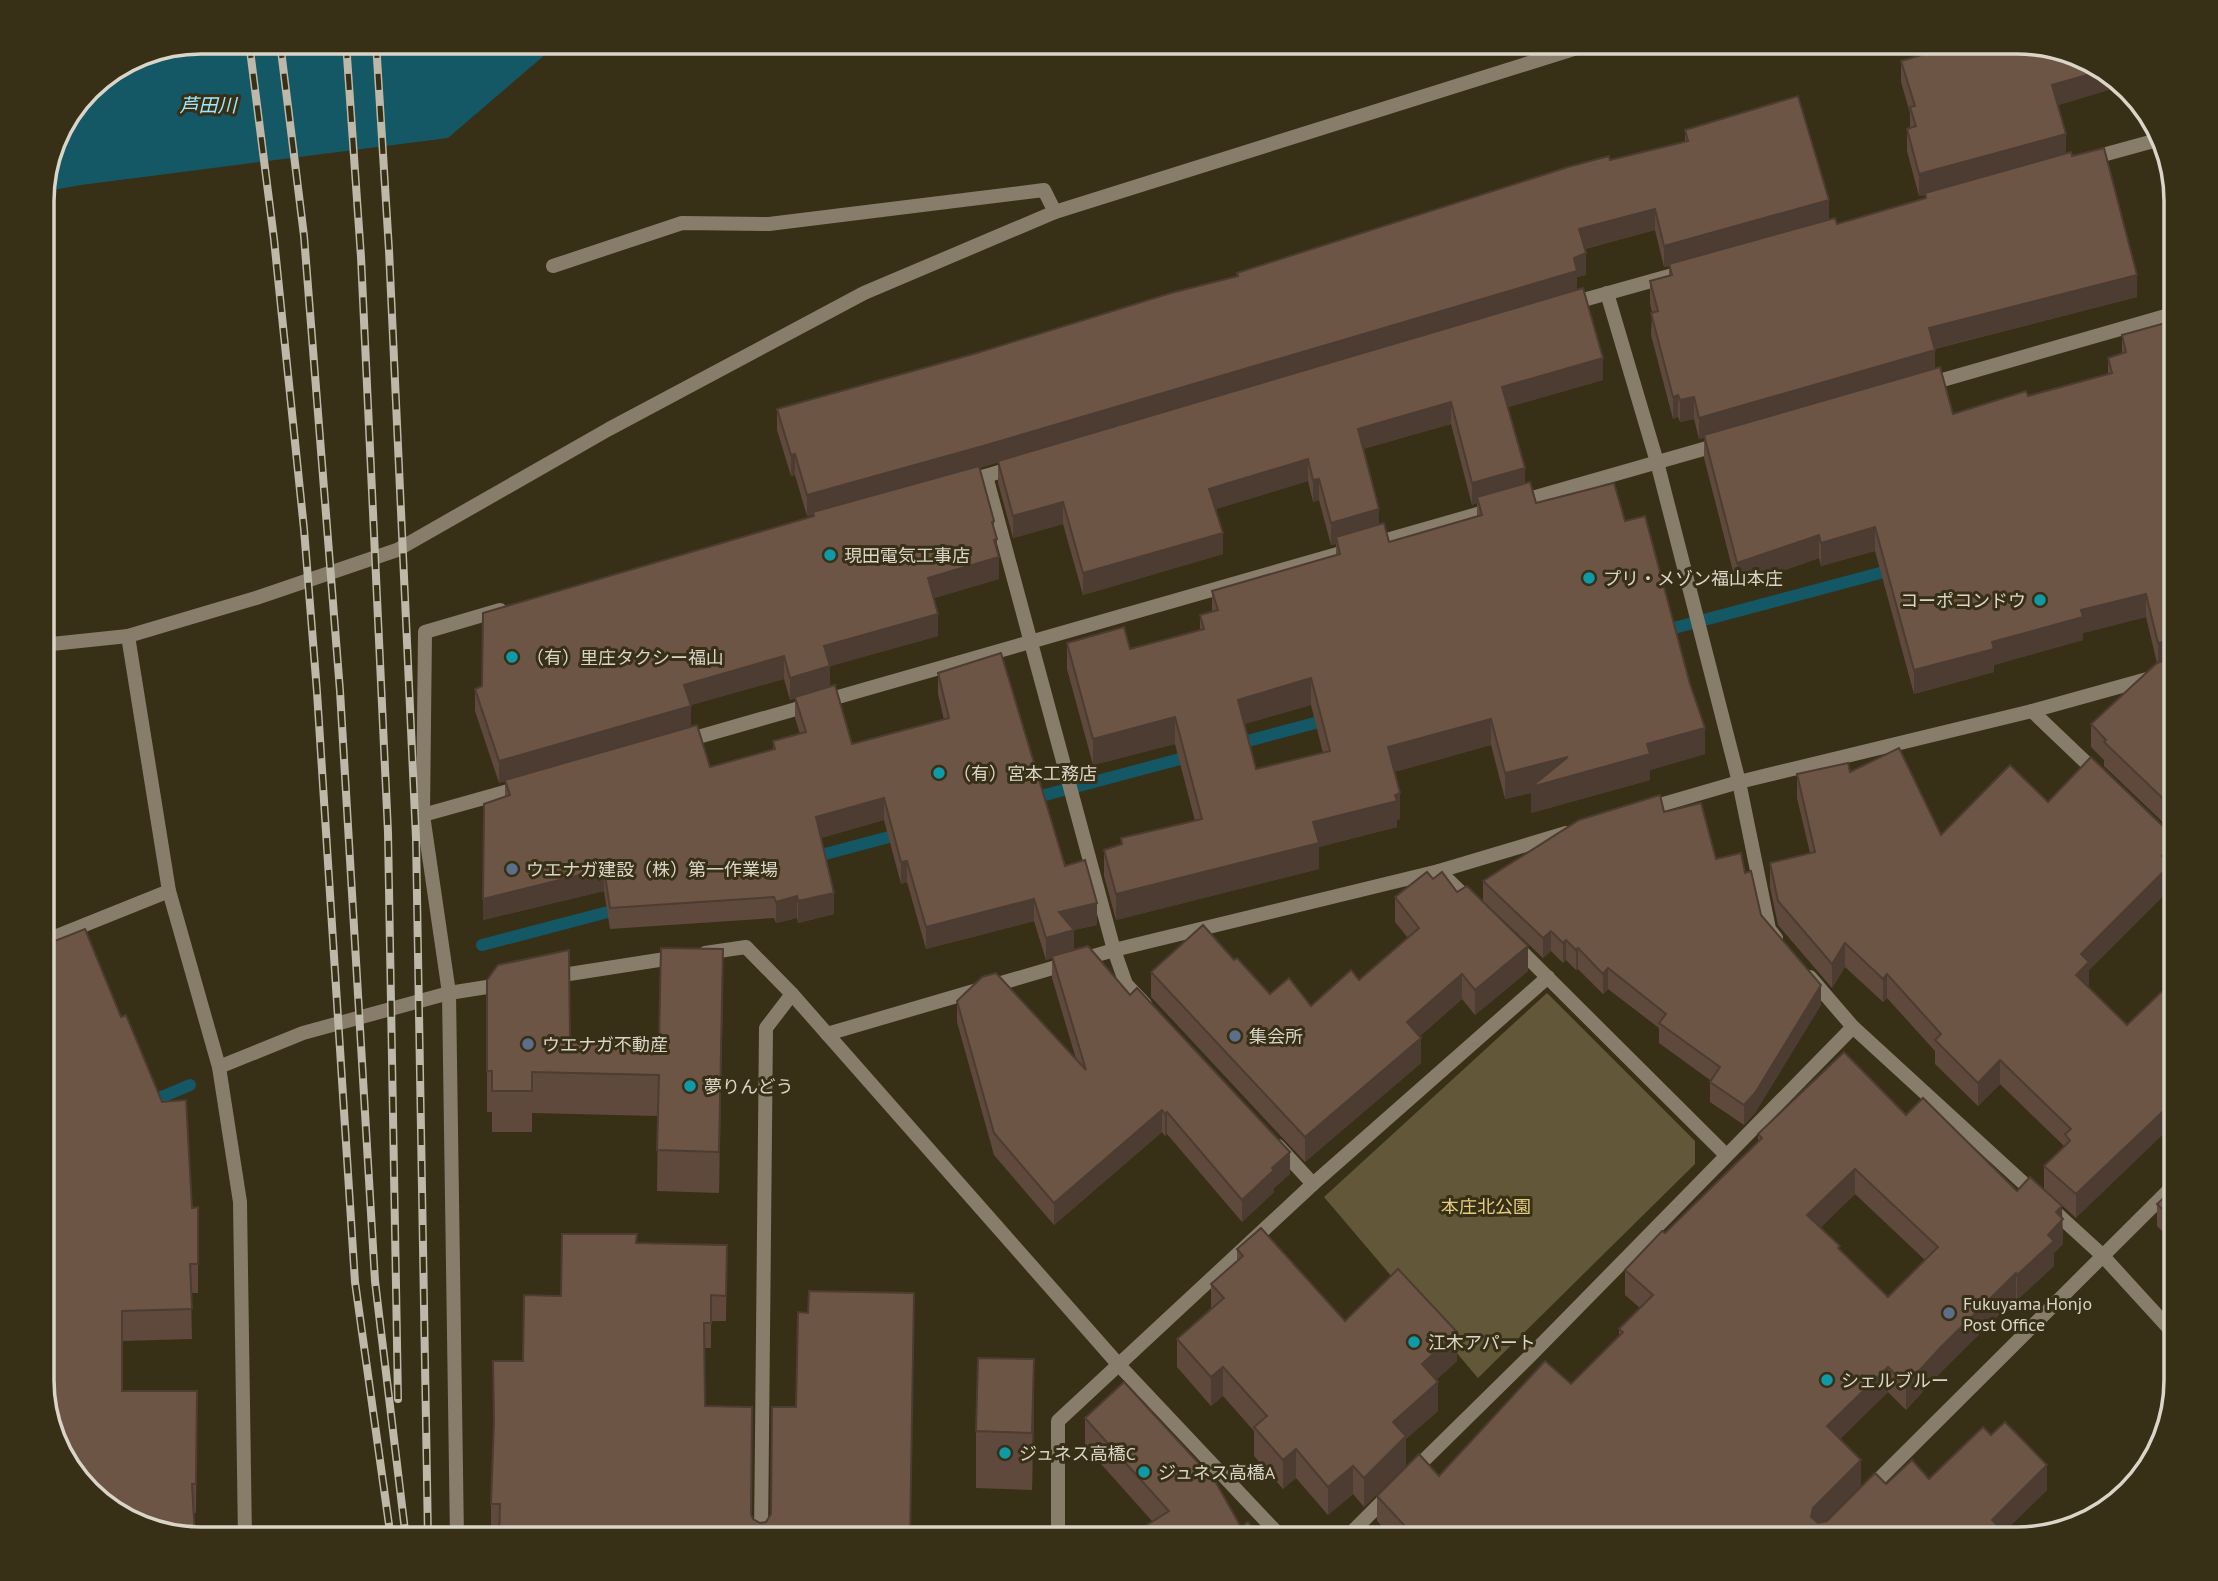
<svg xmlns="http://www.w3.org/2000/svg" width="2218" height="1581" viewBox="0 0 2218 1581" font-family="'PT Sans','Noto Sans JP',sans-serif">
<rect width="100%" height="100%" fill="#382f17"/>
<path fill="#625738" d="M1547 993 1695 1141V1164L1478 1378 1324 1197Z"/>
<path fill="#145765" d="M202 42H560L448 138 81 185 42 192 58 131 96 82 141 54Z"/>
<g fill="none" stroke-linecap="round" stroke-linejoin="round">
<g stroke="#145765" stroke-width="12">
<path d="M1659 632 1895 569"/>
<path d="M1233 745 1330 719"/>
<path d="M1030 799 1195 755"/>
<path d="M810 858 904 833"/>
<path d="M482 945 623 908"/>
<path d="M145 1104 190 1085"/>
</g>
<path stroke="#887d6a" stroke-width="14" d="M553 266 682 223 769 224 1044 190 1055 212"/>
<g stroke="#887d6a" stroke-width="14">
<path d="M2088 159 2161 139"/>
<path d="M1607 293 1657 462 1739 782 1769 929 1776 938"/>
<path d="M1569 304 1687 271"/>
<path d="M1925 385 2176 313"/>
<path d="M986 476 1114 950 1126 984 1145 1004"/>
<path d="M965 482 1016 467"/>
<path d="M1518 502 1721 444"/>
<path d="M2032 711 2099 775"/>
<path d="M684 741 1495 509"/>
<path d="M1646 809 1739 782 2032 711 2176 671"/>
<path d="M423 815 425 632 500 610"/>
<path d="M1439 871 1473 904"/>
<path d="M42 942 169 891"/>
<path d="M1515 945 1726 1155"/>
<path d="M705 953 746 947 792 994 1118 1364 1283 1539"/>
<path d="M550 977 678 957"/>
<path d="M1810 977 1853 1027 2102 1255 2176 1336"/>
<path d="M827 1034 1114 950 1439 871 1566 833"/>
<path d="M219 1067 303 1033 449 993 506 984"/>
<path d="M1278 1146 1313 1184"/>
<path d="M1411 1473 1530 1356 1853 1027"/>
<path d="M1867 1491 2176 1183"/>
<path d="M457 1539 449 993 423 815 523 787"/>
<path d="M761 1539 766 1028 792 994"/>
<path d="M1058 1539V1421L1313 1184 1548 977"/>
<path d="M1345 1539 1389 1495"/>
</g>
<g stroke="#887d6a" stroke-width="14">
<path d="M128 636 169 891 219 1067 240 1202 245 1539"/>
<path d="M42 645 128 636 256 598 397 550 609 429 864 293 1055 212 1596 42"/>
</g>
<defs>
<g id="rail">
<path d="M249 42 274 239 304 529 317 692 355 1282 391 1539"/>
<path d="M280 42 304 236 340 691 375 1281 406 1539"/>
<path d="M346 42 361 257 388 832 398 1399"/>
<path d="M376 42 389 250 416 838 428 1539"/>
</g>
</defs>
<use href="#rail" stroke="#bdb8a8" stroke-width="8"/>
<use href="#rail" stroke="#382f17" stroke-width="5" stroke-dasharray="16" stroke-linecap="butt"/>
</g>
<g fill="#5e493c" fill-rule="evenodd">
<path d="M1960 47 2122 86 2058 105 2066 153 2072 156 2137 297 1935 349V369L1953 414 2028 396 2108 374V358L2122 353V335L2176 320V865L2171 870V888L2089 970 2076 1218 2044 1189V1166L2064 1146 2000 1084 1978 1106 1935 1064V1051L1887 998 1883 1002 1845 967 1832 988 1778 925 1770 887V863L1810 853 1797 798V774L1850 772 1941 835 2048 802 2173 832 2104 766V760L2091 747V724L2157 663 2146 617 2083 633V640L1994 665V672L1914 694 1875 551 1821 566 1819 558 1737 587 1704 458V438L1699 439 1694 419 1680 422 1678 417 1673 419 1651 335 1652 313 1650 303V281L1669 276V266L1664 267 1655 230 1585 249 1586 275 1577 277V290L1603 380 1508 407 1525 483 1536 503 1625 521 1705 754 1650 770V780L1531 813V793L1505 799 1491 745 1394 772 1400 819 1397 820V827L1319 847V869L1116 920 1104 876V850L1121 845V838L1195 821 1175 744 1093 765 1067 669V643L1130 649 1200 631V615L1212 611V591L1336 555V544L1331 545 1319 500 1313 502 1308 481 1216 509 1223 554 1083 595 1063 524 1013 538 998 483V462L980 468 994 530 999 579 934 598 938 636 830 666V687L852 744 944 720 938 694V673L1065 866 1097 925 1074 930V950L1130 995 1290 1174 1274 1188V1192L1242 1222 1167 1134 1165 1136 1162 1132 1054 1225 994 1155 957 1022V1001L1076 1059 1052 978V958L1046 960 1034 921 926 949 907 882 901 884 884 820 821 838 834 914 798 923 797 918 776 923 774 918 610 929 604 891 483 920 505 797V781L499 783 475 711V689L482 686 813 516V515L807 516 795 475 791 476 777 430V409L977 353 1237 276V273L1610 160 1685 141V130L1837 224 1925 198V195L1919 196 1907 151V129L1910 128V113L1901 82V61ZM1451 424 1472 505 1477 503V516L1389 542 1379 525 1363 449ZM784 679 790 700 795 698V718L800 734 773 741V750L710 767 691 727V705ZM1311 705 1323 753 1256 769 1244 724Z"/>
<path d="M1664 812 1716 859 1745 873 1761 915 1821 1005 1755 1113 1744 1125 1710 1102V1080L1659 1043V1028L1608 989 1603 994 1578 969 1576 970 1566 960 1563 963 1551 951 1543 958 1483 901V881Z"/>
<path d="M1433 879 1457 892 1528 971 1475 1015 1462 999 1420 1036 1421 1063 1305 1162 1151 997V972L1234 960 1270 994 1311 1006 1359 980 1408 938 1395 922V897Z"/>
<path d="M47 944 192 1208 198 1207V1293H191L192 1339 122 1341V1391H197L196 1513 105 1506 47 967Z"/>
<path d="M487 980 570 1041 659 1042 723 990 719 1193 657 1191 658 1116 532 1113V1132H492V1112H487Z"/>
<path d="M1906 1115 2017 1191 2062 1218 2063 1244 2054 1253V1266L2017 1300 2016 1298 1941 1372 1906 1410 1888 1392 1840 1439 1861 1485 1824 1522 1886 1484 1929 1479 2047 1490 1999 1537V1539H1394L1377 1521V1496L1439 1476 1571 1384 1619 1336V1329L1640 1308 1625 1295V1270L1665 1233 1758 1141V1134ZM1855 1194 1925 1260 1888 1297 1840 1251 1821 1227Z"/>
<path d="M2176 1187V1244L2157 1226V1204Z"/>
<path d="M637 1243 727 1245 726 1321H711V1348H704L705 1406 753 1519 760 1523 910 1539 491 1529V1504L523 1361 561 1296Z"/>
<path d="M1237 1249 1345 1321 1457 1361 1436 1380 1438 1411 1406 1439V1465L1364 1507 1353 1494 1328 1515 1296 1478 1283 1489 1254 1456V1431L1223 1396 1211 1406 1177 1367V1339L1211 1308V1284L1237 1261Z"/>
<path d="M1034 1417 1032 1490 976 1488V1431Z"/>
<path d="M1085 1418 1241 1527 1152 1521 1085 1446Z"/>
</g>
<g fill="#4c3c31">
<path d="M2101 71 2113 75 2122 86 2052 107V85Z"/>
<path d="M2066 134V155L1919 196V174Z"/>
<path d="M1829 200V221L1664 267V246Z"/>
<path d="M1655 209V230L1579 250V229Z"/>
<path d="M1586 253V275L1577 277V292L983 467 807 516V495Z"/>
<path d="M2137 275V297L1929 350V328Z"/>
<path d="M1935 350V372L1704 435V438L1699 439V418Z"/>
<path d="M1603 358V380L1502 409V387Z"/>
<path d="M1678 395V417L1673 419V397Z"/>
<path d="M1694 397V419L1680 422V400Z"/>
<path d="M1451 402V424L1358 450V429Z"/>
<path d="M795 454V475L791 476V455Z"/>
<path d="M1308 459V481L1209 511V489Z"/>
<path d="M1525 468V489L1477 497V503L1472 505V483Z"/>
<path d="M1319 479V500L1313 502V480Z"/>
<path d="M1063 502V524L1013 538V516Z"/>
<path d="M1379 509V531L1336 537V544L1331 545V523Z"/>
<path d="M994 521V540L997 539V558L999 557V579L928 600V578L992 522Z"/>
<path d="M1875 527V551L1821 566V543Z"/>
<path d="M1223 533V554L1083 595V573Z"/>
<path d="M1819 535V558L1737 587V563Z"/>
<path d="M2146 594V617L2083 633V640L1994 665V672L1914 694V670L2081 610Z"/>
<path d="M938 614V636L824 668V646Z"/>
<path d="M2176 639V662L2158 666V643Z"/>
<path d="M784 656V679L684 707V685Z"/>
<path d="M830 666V689L790 700V678Z"/>
<path d="M1311 678V705L1238 726V700Z"/>
<path d="M691 706V728L499 783V761Z"/>
<path d="M1175 717V744L1093 765V739Z"/>
<path d="M1491 719V745L1388 774V747Z"/>
<path d="M1705 728V754L1650 770V780L1531 813V793L1505 799V773L1568 757 1647 744Z"/>
<path d="M1400 793V819L1397 820V827L1319 847V869L1116 920V894L1313 822Z"/>
<path d="M884 798V820L816 839V817Z"/>
<path d="M2176 842V865L2171 870V888L2089 970V985L2076 998V975L2081 954 2162 856Z"/>
<path d="M907 861V882L901 884V862Z"/>
<path d="M604 869V891L483 920V899Z"/>
<path d="M834 893V914L798 923V901Z"/>
<path d="M797 896V918L776 923V902Z"/>
<path d="M1034 899V921L926 949V927Z"/>
<path d="M1097 903V925L1074 930V952L1046 960V938L1059 912Z"/>
<path d="M1551 931V951L1543 958V938Z"/>
<path d="M1566 940V960L1563 963V943Z"/>
<path d="M1845 943V967L1832 988V964Z"/>
<path d="M1528 946V971L1475 1015V990Z"/>
<path d="M1578 948V969L1576 970V950Z"/>
<path d="M723 949V990L719 1193V1152Z"/>
<path d="M1608 968V989L1603 994V974Z"/>
<path d="M1462 974V999L1407 1047V1022Z"/>
<path d="M1887 974V998L1883 1002V979Z"/>
<path d="M1821 985V1005L1755 1113 1744 1125V1105Z"/>
<path d="M1421 1038V1063L1305 1162V1137Z"/>
<path d="M2000 1060V1084L1978 1106V1083Z"/>
<path d="M2176 1099V1122L2076 1218V1194Z"/>
<path d="M1162 1110V1132L1054 1225V1203Z"/>
<path d="M1167 1112V1134L1165 1136V1114Z"/>
<path d="M1290 1152V1174L1274 1188V1192L1242 1222V1200L1272 1168Z"/>
<path d="M1855 1169V1194L1807 1240V1215Z"/>
<path d="M2062 1206 2063 1244 2054 1253V1266L2017 1300V1275L2048 1235 2056 1212Z"/>
<path d="M2016 1273V1298L1941 1372 1906 1410V1385L1941 1347Z"/>
<path d="M1457 1332V1361L1422 1393V1364Z"/>
<path d="M1034 1359V1417L1032 1490V1433Z"/>
<path d="M1223 1367V1396L1211 1406V1377Z"/>
<path d="M1888 1367V1392L1827 1451V1426Z"/>
<path d="M1438 1382V1411L1406 1439V1465L1364 1507V1478L1393 1422Z"/>
<path d="M1296 1449V1478L1283 1489V1460Z"/>
<path d="M1861 1460V1485L1813 1533 1811 1517 1813 1508Z"/>
<path d="M2047 1465V1490L1999 1537V1539H1988L1992 1520Z"/>
<path d="M1353 1466V1494L1328 1515V1487Z"/>
</g>
<g fill="#6d5546" stroke="#4c3c31" stroke-width="2" fill-rule="evenodd">
<path d="M1978 42H2017L2101 71 2052 85 2066 134 1919 174 1907 129 1916 126 1910 107 1915 106 1901 61 1959 44 1960 47Z"/>
<path d="M1798 96 1829 200 1664 246 1655 209 1579 229 1586 253 1574 258 1577 271 983 446 807 495 795 454 791 455 777 409 977 353 1171 293 1238 276 1237 273 1568 167 1609 156 1610 160 1688 141 1685 130Z"/>
<path d="M2104 148 2137 275 1929 328 1935 350 1699 418 1694 397 1680 400 1678 395 1673 397 1651 313 1658 311 1650 281 1672 275 1669 264 1835 218 1837 224 1926 198 1925 193 2071 152 2072 156Z"/>
<path d="M1583 288 1603 358 1502 387 1525 468 1472 483 1451 402 1358 429 1379 509 1331 523 1319 479 1313 480 1308 459 1209 489 1223 533 1083 573 1063 502 1013 516 998 461Z"/>
<path d="M2176 320V639L2158 643 2146 594 2081 610 2083 617 1992 642 1994 649 1914 670 1875 527 1821 543 1819 535 1737 563 1704 435 1940 367 1953 414 2026 391 2028 396 2112 373 2108 358 2126 352 2122 335Z"/>
<path d="M979 466 994 521 992 522 997 539 994 540 999 557 928 578 938 614 824 646 830 666 790 678 784 656 684 685 691 706 499 761 475 689 482 686 483 613 814 516 813 512Z"/>
<path d="M1530 482 1536 503 1614 483 1625 521 1645 516 1690 684 1705 728 1647 744 1650 754 1531 787 1568 757 1505 773 1491 719 1388 747 1400 793 1395 795 1397 801 1313 822 1319 843 1116 894 1104 850 1122 844 1121 838 1202 819 1175 717 1093 739 1067 643 1124 627 1130 649 1204 629 1200 615 1218 610 1212 591 1340 554 1336 537 1384 523 1389 542 1482 515 1477 497ZM1311 678 1330 751 1256 769 1238 700Z"/>
<path d="M1001 653 1065 866 1085 860 1097 903 1059 912 1074 930 1046 938 1034 899 926 927 907 861 901 862 884 798 816 817 834 893 798 901 797 896 776 902 774 897 610 908 604 869 483 899 484 804 510 795 505 780 697 725 710 767 775 749 773 741 806 732 795 697 835 685 852 744 949 718 938 673Z"/>
<path d="M2176 657V811L2104 742 2106 740 2091 724 2157 663Z"/>
<path d="M1899 748 1941 835 2010 765 2048 802 2091 757 2169 832 2176 833V842L2162 856 2171 864 2081 954 2089 962 2076 975 2127 1025 2176 978V1099L2076 1194 2044 1166 2070 1141 2065 1134 2071 1129 2000 1060 1978 1083 1935 1040 1941 1034 1887 974 1883 979 1845 943 1832 964 1778 901 1770 863 1815 852 1797 774 1848 763 1850 772Z"/>
<path d="M1660 795 1664 812 1701 803 1716 859 1741 853 1745 873 1751 871 1761 915 1821 985 1755 1093 1744 1105 1710 1082 1720 1067 1659 1023 1666 1014 1608 968 1603 974 1578 948 1576 950 1566 940 1563 943 1551 931 1543 938 1483 881 1579 820Z"/>
<path d="M1427 872 1433 879 1442 872 1457 892 1467 886 1528 946 1475 990 1462 974 1407 1022 1421 1038 1305 1137 1151 972 1203 925 1234 960 1237 958 1270 994 1289 978 1311 1006 1351 970 1359 980 1419 928 1395 897Z"/>
<path d="M85 929 121 1017 126 1015 162 1102 186 1100 192 1208 198 1207V1264H190L192 1309 122 1311V1391H197L196 1484H192L195 1537 105 1506 63 1459 42 1390V969L55 963 47 944Z"/>
<path d="M1088 946 1130 995 1137 988 1290 1152 1272 1168 1274 1170 1242 1200 1167 1112 1165 1114 1162 1110 1054 1203 994 1133 957 1001 982 977 996 973 1086 1070 1052 956Z"/>
<path d="M661 948 723 949 719 1152 657 1150 659 1075 532 1072V1091H492V1071H487V980L498 965 569 950 570 1041 659 1042Z"/>
<path d="M1844 1052 1906 1115 1923 1098 2017 1191 2030 1177 2062 1206 2056 1212 2063 1219 2048 1235 2054 1241 2017 1275 2016 1273 1941 1347 1906 1385 1888 1367 1827 1426 1861 1460 1813 1508 1811 1517 1818 1523 1827 1521 1875 1473 1886 1484 1912 1460 1929 1479 1983 1427 1991 1435 2005 1422 2047 1465 1992 1520 1999 1527 1988 1539H1417L1377 1496 1419 1454 1439 1476 1545 1361 1571 1384 1623 1332 1619 1329 1653 1295 1625 1270 1662 1231 1665 1233 1762 1138 1758 1134ZM1855 1169 1938 1247 1888 1297 1838 1248 1840 1246 1807 1215Z"/>
<path d="M2176 1187V1222L2157 1204Z"/>
<path d="M1261 1228 1345 1321 1398 1269 1457 1332 1422 1364 1438 1382 1393 1422 1406 1436 1364 1478 1353 1466 1328 1487 1296 1449 1283 1460 1254 1427 1267 1416 1223 1367 1211 1377 1177 1339 1224 1298 1211 1284 1243 1256 1237 1249Z"/>
<path d="M562 1234H637L636 1243 727 1245 726 1296 711 1295V1323H704L705 1406 752 1407 751 1514 753 1519 760 1523 766 1522 771 1514 772 1407H796L798 1312 808 1313 809 1291 914 1293 910 1539H499L500 1504H491L494 1421 493 1361H523L524 1295 561 1296Z"/>
<path d="M978 1358 1034 1359 1032 1433 976 1431Z"/>
<path d="M1124 1382 1215 1481 1241 1527 1248 1522 1262 1539H1125L1169 1511 1085 1418Z"/>
<path d="M975 1536 1026 1537V1539H975Z"/>
</g>
<g fill="#0f9aa8" stroke="#382f17" stroke-width="2.5">
<circle cx="830" cy="555" r="7"/>
<circle cx="1589" cy="578" r="7"/>
<circle cx="2040" cy="600" r="7"/>
<circle cx="512" cy="657" r="7"/>
<circle cx="939" cy="773" r="7"/>
<circle cx="690" cy="1086" r="7"/>
<circle cx="1414" cy="1342" r="7"/>
<circle cx="1827" cy="1380" r="7"/>
<circle cx="1005" cy="1453" r="7"/>
<circle cx="1144" cy="1472" r="7"/>
</g>
<g fill="#5c6f8a" stroke="#382f17" stroke-width="2.5">
<circle cx="512" cy="869" r="7"/>
<circle cx="1235" cy="1036" r="7"/>
<circle cx="528" cy="1044" r="7"/>
<circle cx="1949" cy="1313" r="7"/>
</g>
<g text-anchor="middle" dominant-baseline="central" stroke-width="6" stroke-linejoin="round" paint-order="stroke">
<g font-size="18" fill="#dad5c7" stroke="#382f17" text-anchor="start">
<text x="844" y="555">現田電気工事店</text>
<text x="1603" y="578">プリ・メゾン福山本庄</text>
<text x="2026" y="600" text-anchor="end">コーポコンドウ</text>
<text x="526" y="657">（有）里庄タクシー福山</text>
<text x="953" y="773">（有）宮本工務店</text>
<text x="526" y="869">ウエナガ建設（株）第一作業場</text>
<text x="1249" y="1036">集会所</text>
<text x="542" y="1044">ウエナガ不動産</text>
<text x="704" y="1086">夢りんどう</text>
<text x="1963" y="1303">Fukuyama Honjo<tspan x="1963" dy="21">Post Office</tspan></text>
<text x="1428" y="1342">江木アパート</text>
<text x="1841" y="1380">シェルブルー</text>
<text x="1019" y="1453">ジュネス高橋C</text>
<text x="1158" y="1472">ジュネス高橋A</text>
</g>
<g font-size="18" fill="#e6cc82" stroke="#382f17">
<text x="1486" y="1206">本庄北公園</text>
</g>
<g font-size="19" font-style="italic" fill="#9ee8fb" stroke="#382f17">
<text x="208" y="105">芦田川</text>
</g>
</g>
<path d="M0 0H2218V1581H0ZM201 54H2017A147 147 0 0 1 2164 201V1380A147 147 0 0 1 2017 1527H201A147 147 0 0 1 54 1380V201A147 147 0 0 1 201 54Z" fill="#382f17" fill-rule="evenodd"/>
<path fill="none" stroke="#dad5c7" stroke-width="3.5" d="M201 54H2017A147 147 0 0 1 2164 201V1380A147 147 0 0 1 2017 1527H201A147 147 0 0 1 54 1380V201A147 147 0 0 1 201 54Z"/>
</svg>
